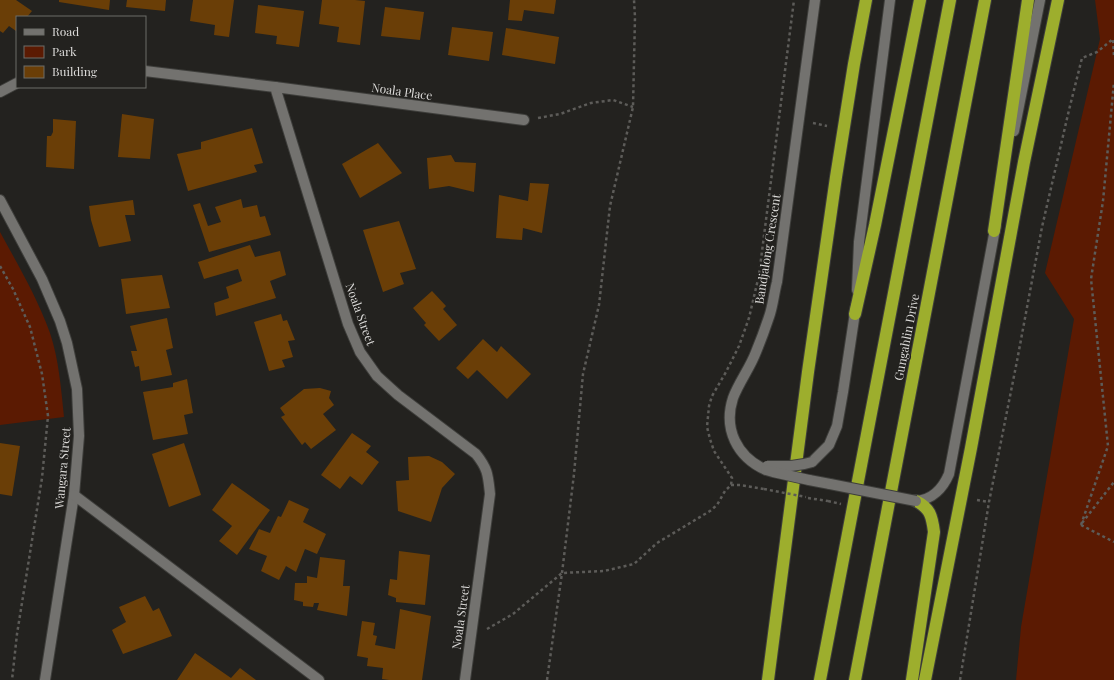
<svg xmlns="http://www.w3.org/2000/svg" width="1114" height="680" viewBox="0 0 1114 680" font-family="'Playfair Display',serif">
<rect width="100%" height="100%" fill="#23221f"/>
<g fill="#5b1a02">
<path d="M1095 0H1114V680H1016L1021 627 1074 319 1045 273 1100 39Z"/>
<path d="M0 232C18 265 37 297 50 333 59 360 61 389 64 417L0 425Z"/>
</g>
<g fill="#6a3e07">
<path d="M0 0H16L32 11 27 17H17V30L16 31 9 26 3 33 0 31Z"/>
<path d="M59 0H110L109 10 59 2Z"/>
<path d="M127 0H166L165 11 126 7Z"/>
<path d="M193 0H234L229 37 214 35 215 25 190 21Z"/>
<path d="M322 0H355L365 1 360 45 337 42 339 27 319 24Z"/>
<path d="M510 0H556L554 14 524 10 522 21 508 20Z"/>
<path d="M258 5 304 11 299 47 276 44 277 36 255 33Z"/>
<path d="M385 7 424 12 420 40 381 36Z"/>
<path d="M452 27 493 32 489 61 448 55Z"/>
<path d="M506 28 559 37 555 64 502 55Z"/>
<path d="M122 114 154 119 150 159 118 157Z"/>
<path d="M53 119 76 121 74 169 46 167 47 136H51L53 132Z"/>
<path d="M252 128 263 163 254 165 257 172 188 191 177 154 201 149V142Z"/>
<path d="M378 143 402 173 360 198 342 164Z"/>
<path d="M451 155 455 162 476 163 474 192 449 186 429 189 427 158Z"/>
<path d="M530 183 549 184 542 233 523 228 522 240 496 238 499 195 528 201Z"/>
<path d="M241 199 243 208 257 205 260 217 265 216 271 235 209 252 193 205 200 203 208 226 221 222 215 207Z"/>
<path d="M133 200 135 215H125L131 241 99 247 91 220 89 206Z"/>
<path d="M399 221 416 269 400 273 404 284 383 292 363 230Z"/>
<path d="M250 245 255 257 280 251 286 275 270 281 276 298 216 316 214 303 229 298 226 287 242 281 238 269 204 279 198 262Z"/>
<path d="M162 275 170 308 126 314 121 279Z"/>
<path d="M432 291 446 306 443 309 457 325 439 341 424 325 426 323 413 308Z"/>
<path d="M281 314 283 321 287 320 295 340 288 341 293 357 282 360 285 367 269 371 254 322Z"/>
<path d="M167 318 173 348 166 350 172 375 141 381 139 366 135 367 131 351H137L130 326Z"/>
<path d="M483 339 497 352 501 346 531 374 507 399 477 370 468 379 456 368Z"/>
<path d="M187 379 193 413 184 415 188 434 153 440 143 392 173 387V383Z"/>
<path d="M320 388 331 391 329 398 334 405 323 414 336 430 311 449 305 442 302 445 281 417 285 415 280 408 304 389Z"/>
<path d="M352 433 371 446 366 452 379 462 362 485 350 476 340 489 321 475Z"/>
<path d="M0 443 20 446 12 496 0 494Z"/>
<path d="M184 443 201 495 169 507 152 454Z"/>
<path d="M429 456 442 462 455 474 442 488 431 522 398 511 396 481 409 480 408 457Z"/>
<path d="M232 483 270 510 237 555 219 541 232 526 212 510Z"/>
<path d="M289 500 309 509 303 522 326 534 317 554 305 549 296 572 286 566 279 580 261 571 267 556 249 549 259 529 270 533 278 516 281 517Z"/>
<path d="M399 551 430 555 425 605 396 602V598L388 595 390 579 397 580Z"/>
<path d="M320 557 345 560 343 586H350L347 616 317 610 319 603H314L313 607 303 606V602L294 600 295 583H307V576L317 578Z"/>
<path d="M145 596 153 611 159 608 172 636 123 654 112 630 126 622 119 607Z"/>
<path d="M400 609 431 616 422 680H389L382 679 383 668 367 666 368 658 357 656 362 621 375 623 373 635 377 636 375 645 395 649Z"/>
<path d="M195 653 231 678 240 668 256 680H177Z"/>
</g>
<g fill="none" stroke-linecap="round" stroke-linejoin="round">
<defs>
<g id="minor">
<path d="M145 71 275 87 348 324 360 352 377 376 398 395 476 454C488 469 488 475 490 494L465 680"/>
<path d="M275 87 524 120"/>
<path d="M0 92 17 83"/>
<path d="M0 200 42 279 60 321 67 343 77 389 79 436 74 495 45 680"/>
<path d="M74 495 319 680"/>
</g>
<g id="tertiary">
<path d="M1014 131 1040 0"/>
<path d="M857 290 859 242 890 0"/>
<path d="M812 462 829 445 837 426 843 392 856 306"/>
<path d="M766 470C737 457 723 429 733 398 739 382 750 368 756 352 761 340 765 329 769 317 773 306 774 293 777 282L815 0"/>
<path d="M809 480 830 484"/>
<path d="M916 501C932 500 943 488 949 474L996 224"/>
</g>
<g id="motorway">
<path d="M994 231 1028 0"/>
<path d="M855 314 875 225 920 0"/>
<path d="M768 680 808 372 836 177 854 64 866 0"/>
<path d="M820 680 950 0"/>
<path d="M855 680 985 0"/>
<path d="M912 680 934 532C932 516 930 508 916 501"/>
<path d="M925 680 971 448 1024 162 1058 0"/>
</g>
</defs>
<use href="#minor" stroke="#3e3e3b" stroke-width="12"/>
<use href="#tertiary" stroke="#3e3e3b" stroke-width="12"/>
<use href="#motorway" stroke="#3e3e3b" stroke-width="14"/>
<g stroke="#5d5c59" stroke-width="2.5" stroke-dasharray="3 3" stroke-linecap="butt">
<path d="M538 118 560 114 591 103 613 100 633 107"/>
<path d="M813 123 827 126"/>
<path d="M0 266 13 289 30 327 42 374 48 416 42 478 17 634 12 680"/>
<path d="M731 485H740L764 489"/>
<path d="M808 498 828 501"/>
<path d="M977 500 989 502"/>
<path d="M1082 523 1114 482"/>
<path d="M1081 525 1108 446 1091 279 1103 201 1114 82"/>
<path d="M1081 525 1114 542"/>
<path d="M487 629 513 614 562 573 604 571 634 564 657 543 710 511 717 505 725 491 731 485 732 478 714 451 710 439 707 427 709 406 712 396 726 372 739 346 749 318 759 275 794 0"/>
<path d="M547 680 562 573 574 474 583 374 599 305 610 206 633 107 635 17 634 0"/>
<path d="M960 680 989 502 1017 361 1042 227 1069 110 1082 58 1097 52 1113 39 1114 57"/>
</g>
<use href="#minor" stroke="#73726f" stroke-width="10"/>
<use href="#tertiary" stroke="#73726f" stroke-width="10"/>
<use href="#motorway" stroke="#9dae2d" stroke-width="12"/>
<defs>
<g id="tertiary-bridge">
<path d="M767 466C782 466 797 467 812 462"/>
<path d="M766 470 773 472 809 480"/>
<path d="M830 484 916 501"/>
</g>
</defs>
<use href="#tertiary-bridge" stroke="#3e3e3b" stroke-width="12" stroke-linecap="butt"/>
<g stroke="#5d5c59" stroke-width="2.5" stroke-dasharray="3 3" stroke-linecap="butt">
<path d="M764 489 806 497"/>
<path d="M828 501 841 504"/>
</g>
<use href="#tertiary-bridge" stroke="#73726f" stroke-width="10"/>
</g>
<g text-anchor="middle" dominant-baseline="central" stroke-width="3" stroke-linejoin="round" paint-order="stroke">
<g font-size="12" fill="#dcdbd9" stroke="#23221f">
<text transform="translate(402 91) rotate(8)">Noala Place</text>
<text transform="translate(767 249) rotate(-81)">Bandjalong Crescent</text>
<text transform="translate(361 314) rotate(70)">Noala Street</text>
<text transform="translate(906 337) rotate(-79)">Gungahlin Drive</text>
<text transform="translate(62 468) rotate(-85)">Wangara Street</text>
<text transform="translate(460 617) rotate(-82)">Noala Street</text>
</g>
</g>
<rect x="16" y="16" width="130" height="72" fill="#23221f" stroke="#6d6c69"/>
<rect x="24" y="29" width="20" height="6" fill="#73726f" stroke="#6d6c69"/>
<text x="52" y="36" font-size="12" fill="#dcdbd9">Road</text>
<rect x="24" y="46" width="20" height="12" fill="#5b1a02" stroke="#6d6c69"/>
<text x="52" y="56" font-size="12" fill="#dcdbd9">Park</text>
<rect x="24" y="66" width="20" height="12" fill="#6a3e07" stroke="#6d6c69"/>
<text x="52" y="76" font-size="12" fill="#dcdbd9">Building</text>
</svg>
